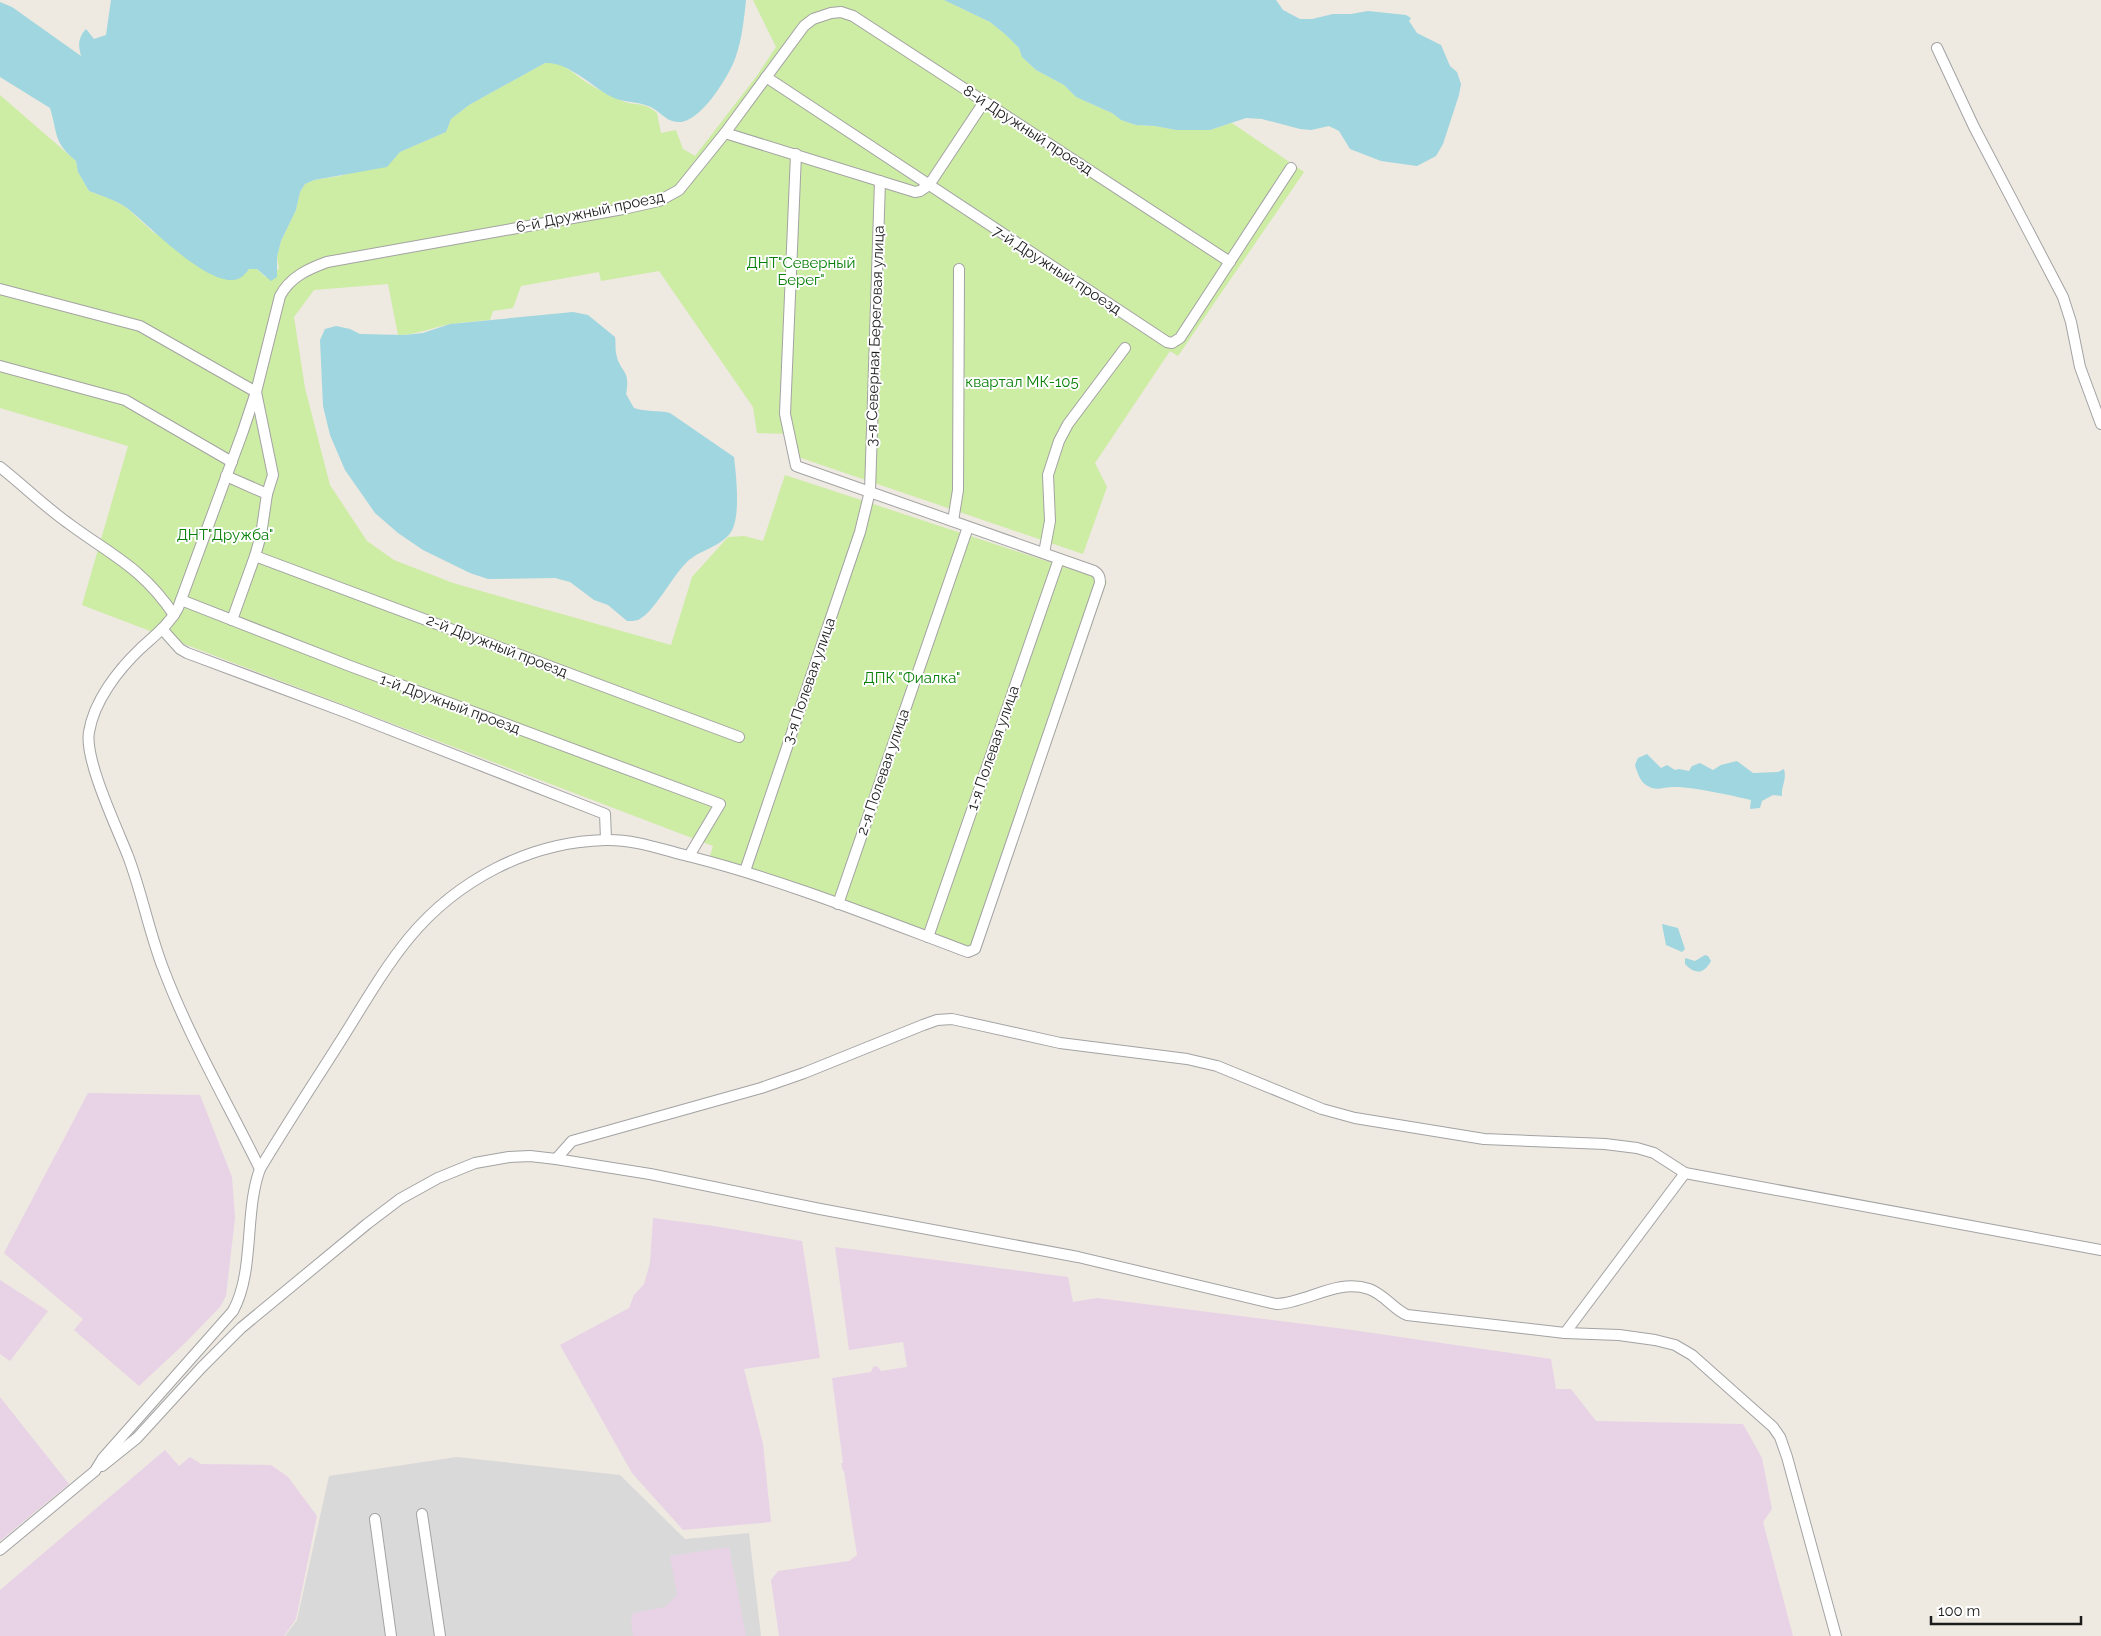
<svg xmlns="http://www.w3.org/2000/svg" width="2101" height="1636" viewBox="0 0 2101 1636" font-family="Raleway,sans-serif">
<rect width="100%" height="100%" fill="#eee9e1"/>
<path fill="#dad9d9" d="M457 1457 620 1475 685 1539 749 1533 761 1636H285L297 1620 329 1476Z"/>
<g fill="#e8d3e6">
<path d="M88 1093 200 1095 232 1177 235 1218 226 1296 220 1307 184 1344 139 1386 74 1330 83 1319 4 1253Z"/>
<path d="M653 1218 714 1226 802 1241 820 1358 744 1369 763 1444 771 1522 683 1530 632 1473 560 1345 629 1308 634 1295 644 1284 650 1263Z"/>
<path d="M835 1247 1068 1277 1073 1302 1097 1298 1345 1329 1551 1359 1556 1389H1571L1596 1421 1743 1424 1762 1458 1772 1509 1763 1522 1793 1636H779L771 1580 778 1571 849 1561 857 1555 844 1471H843L841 1463H843L832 1378 871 1372 873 1367 877 1366 881 1371 907 1367 903 1342 849 1350Z"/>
<path d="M0 1280 48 1311 10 1361 0 1354Z"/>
<path d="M0 1397 69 1484 0 1541Z"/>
<path d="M165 1450 179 1466 190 1457 201 1464 271 1465 288 1477 317 1516 296 1619 284 1636H0V1590Z"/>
<path d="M729 1547 746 1636H633L631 1622 633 1613 665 1607 677 1595 670 1556Z"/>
</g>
<path fill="#cdeca4" d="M753 0H944L990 22 1006 35 1019 48 1022 57 1036 70 1064 85 1076 97 1112 113 1121 120 1136 125 1155 126 1176 130H1210L1232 123 1304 172 1178 356 1170 351 1095 463 1107 487 1083 554 798 457 795 434 757 433 753 407 659 271 601 281 599 272 521 286 513 308 493 311 490 320C477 321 464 322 451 324 433 327 417 335 398 335L388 284 314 290 294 317 305 388 330 485 367 541 394 560 453 583 671 645 692 577 728 537 744 536 763 541 785 475 1107 581 979 953 969 957 747 876 742 868 710 856 713 846 82 605 128 446 0 408V95L76 161 78 172 89 191 113 200 127 208 154 233 244 275 249 269H257L265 277 279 269 277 257 281 241 296 210 300 192 305 184 314 180 340 176 392 161 400 152 446 132 451 119 469 105 545 63C563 61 572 73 586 82 597 89 612 97 625 102 639 106 644 102 657 113L661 133 676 130 683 149 695 156 756 77 776 47Z"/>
<g fill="#9fd6df">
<path d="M111 0H746C744 19 742 39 736 56 730 75 700 124 678 122 664 121 660 110 648 106 637 101 621 103 608 95 590 84 566 61 545 63L469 105 451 119 446 132 400 152 387 167 314 180 305 184 300 192 296 210 281 241 277 257V277L271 281 257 269H249C246 273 243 277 238 279 209 289 149 225 127 208 116 200 102 196 89 191L78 172 76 161C53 142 58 134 50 108L0 77V2L12 7 81 56C78 45 78 38 86 29L94 39 106 35Z"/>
<path d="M944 0H1276L1283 10 1300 19H1312L1333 14H1351L1368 11 1406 15 1411 18 1409 21 1417 33 1441 45 1450 66 1457 72 1461 84 1459 95 1443 144 1436 156 1417 166 1381 161 1350 149 1339 131 1329 126 1311 130 1300 129 1262 119 1246 118 1210 130H1176L1155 126 1136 125 1121 120 1112 113 1076 97 1064 85 1036 70 1022 57 1019 48 1006 35 990 22Z"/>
<path d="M573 312 588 315 615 337C616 343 615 348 616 353 620 374 631 368 626 394L634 408C645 412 658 410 670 413L734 457C736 474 741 517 731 532 721 547 699 550 687 562 672 576 654 613 638 620 635 621 630 621 627 621L608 605 594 600 570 582 555 578 488 579 470 573 423 550 398 533 375 513 345 470 330 435 323 406 320 340 325 329 336 326 350 329 360 334 404 335 423 333 450 324Z"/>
<path d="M1647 754 1661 768 1667 765 1675 770 1679 769 1689 771 1692 766 1700 763 1713 770 1721 765 1737 761 1753 773 1778 772 1784 769C1787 780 1781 786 1782 796L1773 795 1762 801 1760 808 1750 809 1751 800C1729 795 1695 787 1673 787 1663 787 1656 792 1646 785 1640 781 1637 772 1635 765L1638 758Z"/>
<path d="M1662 924 1678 928 1685 949 1682 952 1666 945Z"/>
<path d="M1705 955 1708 956 1711 961C1704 974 1695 975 1685 964V958L1695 961Z"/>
</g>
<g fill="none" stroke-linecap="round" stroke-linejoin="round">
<defs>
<g id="street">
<path d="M1937 48 1974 127 2063 297 2071 322 2080 367 2101 424"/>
<path d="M766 77 1167 342 1172 343 1180 338 1291 168"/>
<path d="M725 133 915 192 920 191 929 185 984 102"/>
<path d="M0 289 140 326 256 392 273 475 267 494 261 535 255 556 232 620"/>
<path d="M0 366 125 400 232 462"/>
<path d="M0 467C23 485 44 506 68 523 111 555 143 568 174 615"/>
<path d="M226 476 267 494"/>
<path d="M953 521 958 490 959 269"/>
<path d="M1044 553 1050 521 1048 475 1059 441 1068 424 1125 348"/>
<path d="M255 556 739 737"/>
<path d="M181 600 350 666 720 804 689 856"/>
<path d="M162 629 180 649 187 653 345 712 605 814 606 839"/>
<path d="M745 871 860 532 870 491 880 181"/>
<path d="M838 904 968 527"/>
<path d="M928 937 1059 559"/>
<path d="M556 1159 572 1141 761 1088 804 1073 923 1025 937 1020 952 1019 1060 1043 1187 1059 1217 1066 1322 1109 1355 1118 1484 1139 1605 1144 1637 1148 1654 1153 1685 1173 2101 1250"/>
<path d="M260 1169C227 1102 189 1037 163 968 149 932 142 893 128 856 117 828 84 759 89 732 94 701 118 670 140 649 154 636 169 625 178 608L243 431 256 392 280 296C290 277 308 269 327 262L623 209 659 201 679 190 725 133 804 26 813 19 831 13 841 12 853 16 1230 262"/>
<path d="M1565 1333 1619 1335 1655 1340 1675 1345 1692 1355 1773 1427 1780 1437 1787 1457 1836 1636"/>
<path d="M102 1466 137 1438 201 1368 241 1328 367 1224 400 1199 438 1178 475 1163 509 1157 530 1156 556 1159 650 1174 820 1209 1078 1257 1276 1304C1307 1303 1337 1278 1369 1289 1384 1294 1393 1309 1407 1315L1565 1333 1685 1173"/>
<path d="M422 1514 440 1636"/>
<path d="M375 1519 391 1636"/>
<path d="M0 1550 95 1471 103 1458 233 1311C255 1271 244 1212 260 1169 285 1127 312 1086 338 1045 361 1009 382 971 409 938 457 880 529 842 605 840 635 839 663 850 692 857 786 881 877 918 968 952L975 949 1100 583C1100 577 1099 574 1094 571L796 466 785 414 796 154"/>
</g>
</defs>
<use href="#street" stroke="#a3a3a3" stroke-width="12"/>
<use href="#street" stroke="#fff" stroke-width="10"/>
</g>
<g text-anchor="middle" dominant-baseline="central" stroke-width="4" stroke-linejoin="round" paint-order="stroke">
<g font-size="15" fill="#1c1c1c" stroke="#fff">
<text transform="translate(1028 130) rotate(33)">8-й Дружный проезд</text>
<text transform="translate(590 212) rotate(-12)">6-й Дружный проезд</text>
<text transform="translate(1057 270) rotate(33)">7-й Дружный проезд</text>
<text transform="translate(875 336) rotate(-88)">3-я Северная Береговая улица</text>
<text transform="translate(497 646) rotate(21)">2-й Дружный проезд</text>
<text transform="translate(809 681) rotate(-71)">3-я Полевая улица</text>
<text transform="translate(450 704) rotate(20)">1-й Дружный проезд</text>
<text transform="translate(993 748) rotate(-71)">1-я Полевая улица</text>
<text transform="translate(883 772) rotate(-71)">2-я Полевая улица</text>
</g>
<g font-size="15" fill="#067f06" stroke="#fff">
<text x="801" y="263">ДНТ"Северный<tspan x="801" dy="17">Берег"</tspan></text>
<text x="1022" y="382">квартал МК-105</text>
<text x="225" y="535">ДНТ"Дружба"</text>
<text x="912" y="678">ДПК "Фиалка"</text>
</g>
</g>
<path d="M1931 1616v8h150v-8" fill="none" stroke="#1c1c1c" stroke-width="2.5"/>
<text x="1938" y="1616" font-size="15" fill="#1c1c1c" stroke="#ffffff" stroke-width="4" paint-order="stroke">100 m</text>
</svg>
